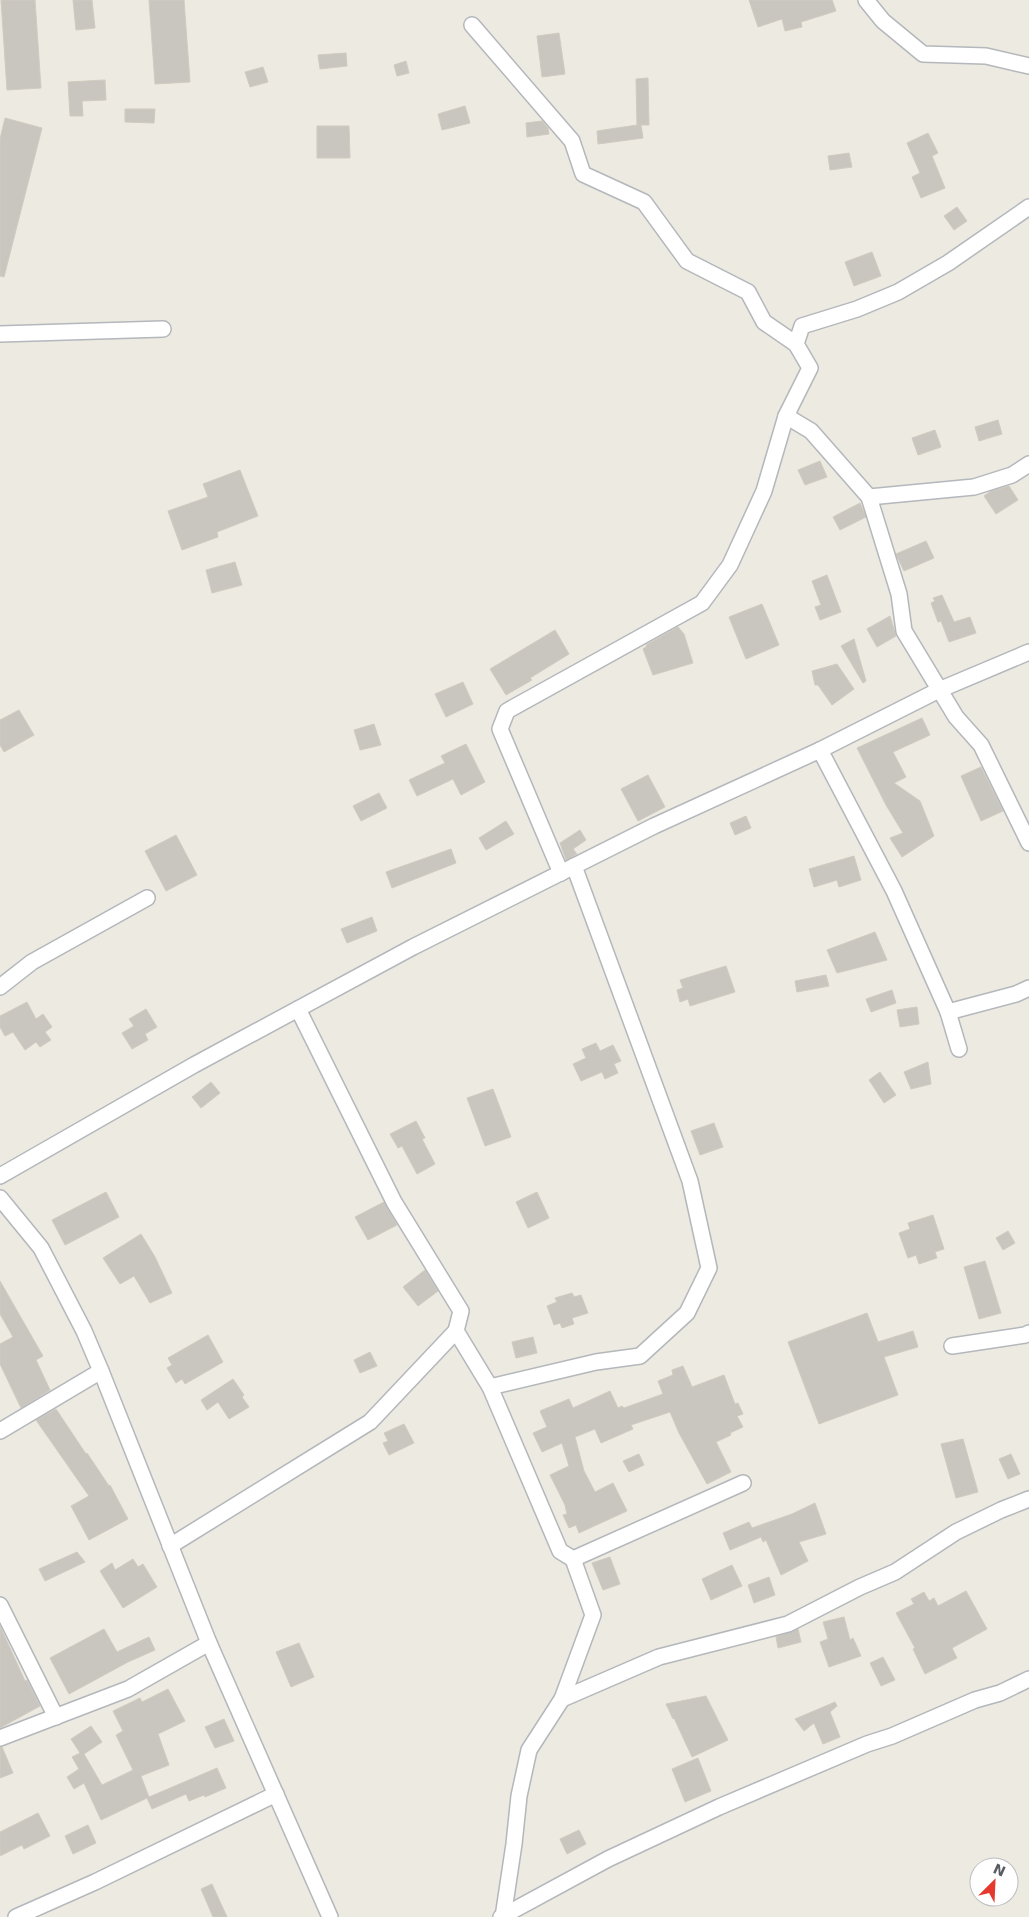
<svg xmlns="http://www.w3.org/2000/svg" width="1029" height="1917" viewBox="0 0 1029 1917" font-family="'DejaVu Sans',sans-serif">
<rect width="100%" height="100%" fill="#eceae1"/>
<g fill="#c9c6c0" stroke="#d1cbbf">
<path d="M1 0H35L41 88 7 90Z"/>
<path d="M73 0H92L95 28 76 30Z"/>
<path d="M149 0H184L190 82 155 84Z"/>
<path d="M749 0H832L836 11 801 22 802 27 785 31 782 19 758 27Z"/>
<path d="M559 33 565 74 542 77 537 36Z"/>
<path d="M346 53 347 66 320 69 318 55Z"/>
<path d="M406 61 409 73 397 76 394 65Z"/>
<path d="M263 67 268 82 250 87 245 72Z"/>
<path d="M648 78 649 125H641L643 138 598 144 597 131 637 125 636 79Z"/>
<path d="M105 80 106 100 82 101 83 116H70L68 82Z"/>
<path d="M465 106 470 123 442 130 438 114Z"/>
<path d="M125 109H155L154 123 125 122Z"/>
<path d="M5 118 42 128 4 277 0 276V139Z"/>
<path d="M542 121 548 128 549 134 527 137 526 123Z"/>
<path d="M317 126H349L350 158H317Z"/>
<path d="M928 133 938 153 932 156 945 188 921 198 912 177 920 173 907 143Z"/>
<path d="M849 153 852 167 830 170 828 156Z"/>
<path d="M957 207 967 221 954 230 944 216Z"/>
<path d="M872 252 881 276 854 286 845 262Z"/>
<path d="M998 420 1002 434 979 441 975 427Z"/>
<path d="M935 430 941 447 918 455 912 438Z"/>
<path d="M820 461 827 477 805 485 798 470Z"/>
<path d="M240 470 258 516 217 532 218 537 182 550 168 511 208 497 203 484Z"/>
<path d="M1009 486 1018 500 996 514 984 496 991 491Z"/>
<path d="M860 503 866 517 840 530 833 517Z"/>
<path d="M926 541 934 558 904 571 896 554Z"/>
<path d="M235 562 242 585 212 593 206 570Z"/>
<path d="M827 575 841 612 820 620 815 607 821 605 812 581Z"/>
<path d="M942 595 954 622 970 617 976 633 949 642 941 621 938 622 931 603 935 601 933 598Z"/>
<path d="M762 604 779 645 746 659 729 617Z"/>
<path d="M890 616 896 636 877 647 867 629Z"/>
<path d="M678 627 684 634 693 663 653 675 643 649 647 646 646 645Z"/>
<path d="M555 630 569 654 530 678 532 680 506 695 490 669Z"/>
<path d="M854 639 866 681 863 683 841 646Z"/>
<path d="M837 664 854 689 832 705 818 685H815L812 671Z"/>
<path d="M463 682 473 704 446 717 435 694Z"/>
<path d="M19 710 34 735 4 752 0 745V720Z"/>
<path d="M922 718 930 735 893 752 906 777 894 783 920 801 934 836 902 857 890 838 903 833 886 805 857 748Z"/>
<path d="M374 724 381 745 360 750 354 730Z"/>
<path d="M466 744 485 782 461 795 453 779 417 796 409 780 445 763 441 756Z"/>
<path d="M981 767 1003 811 981 821 961 776Z"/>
<path d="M648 775 665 807 638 821 621 789Z"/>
<path d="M379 793 387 808 361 821 353 806Z"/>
<path d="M746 816 751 828 735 835 730 823Z"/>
<path d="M506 821 514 834 486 850 479 838Z"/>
<path d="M580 830 586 840 573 849 577 854 566 860 560 843Z"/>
<path d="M176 835 197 875 166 891 145 851Z"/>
<path d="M451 849 456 863 392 888 386 872Z"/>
<path d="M854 856 861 880 839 887 837 880 814 887 809 869Z"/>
<path d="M372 917 377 931 347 943 341 929Z"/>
<path d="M875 932 887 960 837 973 827 950Z"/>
<path d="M726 966 735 992 690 1006 688 999 680 1002 677 990 683 988 680 980Z"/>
<path d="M826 975 829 986 797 992 795 981Z"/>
<path d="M892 990 896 1003 871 1012 866 999Z"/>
<path d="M27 1002 36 1019 43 1014 52 1027 45 1032 51 1040 40 1047 36 1042 25 1050 13 1032 5 1036 0 1027V1016Z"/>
<path d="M917 1007 919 1024 900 1027 897 1010Z"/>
<path d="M146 1009 157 1027 145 1034 148 1040 132 1049 122 1033 134 1026 129 1019Z"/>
<path d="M596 1043 600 1051 613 1045 621 1061 614 1064 618 1073 605 1079 602 1072 581 1081 573 1064 586 1058 582 1049Z"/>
<path d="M928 1062 931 1084 911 1089 904 1072Z"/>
<path d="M880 1072 896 1095 884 1103 869 1080Z"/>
<path d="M211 1082 220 1093 201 1108 192 1097Z"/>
<path d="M493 1089 511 1137 485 1146 467 1098Z"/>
<path d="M416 1121 425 1138 422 1139 435 1164 417 1174 402 1146 398 1148 390 1134Z"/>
<path d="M714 1123 723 1147 700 1155 691 1131Z"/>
<path d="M106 1192 119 1217 65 1245 52 1220Z"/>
<path d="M537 1192 549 1218 528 1228 516 1202Z"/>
<path d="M384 1202 397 1225 368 1240 355 1217Z"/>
<path d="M933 1215 944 1249 935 1252 937 1258 919 1264 916 1255 908 1258 899 1233 910 1229 908 1223Z"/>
<path d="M1008 1231 1015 1243 1003 1250 996 1238Z"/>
<path d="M141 1234 155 1257 172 1293 150 1303 134 1276 120 1284 103 1258Z"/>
<path d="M985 1261 1001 1313 979 1319 964 1267Z"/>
<path d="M425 1270 438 1291 418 1306 403 1287Z"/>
<path d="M0 1281 43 1356 36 1360 50 1390 21 1408 0 1364V1344L13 1337 0 1314Z"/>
<path d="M572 1293 574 1297 581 1295 588 1313 572 1318 574 1324 562 1328 560 1323 554 1325 547 1306 557 1302 555 1298Z"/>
<path d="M867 1313 878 1342 913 1331 918 1347 884 1357 898 1395 819 1424 788 1342Z"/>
<path d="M208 1335 223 1362 185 1384 182 1379 176 1383 167 1368 172 1365 168 1358Z"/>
<path d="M533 1337 537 1353 516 1358 512 1342Z"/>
<path d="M370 1352 377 1366 360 1373 354 1360Z"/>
<path d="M683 1366 692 1387 724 1375 735 1404 738 1403 743 1414 737 1416 743 1427 730 1433 731 1435 716 1442 731 1472 707 1484 679 1433 670 1412 631 1425 633 1429 601 1443 595 1429 575 1437 584 1471 595 1492 613 1483 627 1511 579 1533 576 1525 569 1528 563 1515 567 1514 565 1505 550 1475 569 1466 562 1443 542 1452 533 1433 547 1427 540 1411 569 1399 573 1408 610 1391 618 1408 622 1406 624 1408 663 1394 658 1381 673 1375 672 1370Z"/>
<path d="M233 1379 244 1395 242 1397 249 1407 229 1419 218 1402 207 1410 201 1400Z"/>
<path d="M56 1409 86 1454 87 1453 109 1486 110 1485 128 1519 89 1540 71 1506 89 1496 36 1420Z"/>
<path d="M404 1424 414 1443 389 1455 383 1443 388 1441 384 1433Z"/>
<path d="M963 1439 978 1492 956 1498 941 1444Z"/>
<path d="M639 1454 644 1465 629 1472 623 1461Z"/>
<path d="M1011 1454 1020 1474 1008 1479 999 1459Z"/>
<path d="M815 1503 826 1534 799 1542 808 1561 781 1575 766 1540 763 1542 761 1537 730 1550 723 1533 749 1522 752 1528 792 1514Z"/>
<path d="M77 1552 85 1562 45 1581 39 1569Z"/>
<path d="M610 1557 620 1584 603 1590 592 1563Z"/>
<path d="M133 1559 138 1567 143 1564 157 1587 123 1608 100 1571 112 1563 115 1570Z"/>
<path d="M732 1565 742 1586 711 1600 702 1579Z"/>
<path d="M769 1577 775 1595 754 1603 748 1585Z"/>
<path d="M966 1591 987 1629 952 1648 957 1658 925 1674 913 1649 915 1648 896 1613 914 1604 911 1599 924 1592 929 1601 934 1598 938 1606Z"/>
<path d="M844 1617 850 1640 853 1638 861 1656 829 1667 820 1642 828 1639 823 1622Z"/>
<path d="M0 1626 25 1681 27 1680 40 1706 0 1728Z"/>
<path d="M104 1629 117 1652 149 1637 155 1650 128 1662 69 1694 50 1658Z"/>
<path d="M798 1629 801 1642 778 1648 776 1637Z"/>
<path d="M299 1643 314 1677 291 1687 276 1652Z"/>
<path d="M883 1657 895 1680 881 1686 870 1663Z"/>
<path d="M168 1689 185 1721 158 1734 169 1765 141 1776 149 1797 217 1768 226 1788 205 1797 204 1795 189 1801 186 1794 152 1809 147 1798 101 1820 84 1783 74 1789 67 1777 79 1769 72 1757 80 1753 71 1739 91 1726 102 1742 84 1754 102 1785 127 1773 133 1770 116 1735 123 1731 113 1711 140 1698 142 1702Z"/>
<path d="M706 1696 728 1740 692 1757 674 1718 673 1719 666 1704Z"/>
<path d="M835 1702 837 1706 830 1712 840 1737 823 1744 814 1723 804 1731 795 1719Z"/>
<path d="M224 1719 234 1741 215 1748 205 1727Z"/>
<path d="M0 1747H2L13 1773 0 1778Z"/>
<path d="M698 1758 711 1791 685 1802 672 1769Z"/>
<path d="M38 1813 50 1836 24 1849 22 1845 0 1856V1832Z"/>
<path d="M88 1825 96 1843 73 1854 65 1836Z"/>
<path d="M579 1830 586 1844 567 1854 560 1839Z"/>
<path d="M212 1884 227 1917H213L201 1889Z"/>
</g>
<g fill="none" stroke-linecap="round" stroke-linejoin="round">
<defs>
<g id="minor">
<path d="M866 0 883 21 923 54 986 56 1029 66"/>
<path d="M472 25 572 141 583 174 644 202 687 261 748 292 764 322 796 344 810 368 786 416 764 491 730 565 702 603 507 711 500 729 561 873"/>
<path d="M0 334 163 329"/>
<path d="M796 344 802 326 857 309 898 292 948 263 1029 207"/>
<path d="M786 416 811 431 869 497 899 594 904 631 956 717 981 745 1029 843"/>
<path d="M869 497 974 487 1012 475 1029 464"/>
<path d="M820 750 894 891 948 1012 959 1049"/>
<path d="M0 987 32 962 147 898"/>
<path d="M298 1009 394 1202 461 1311 456 1331 490 1387 560 1551 573 1559"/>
<path d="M948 1012 1016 994 1029 988"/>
<path d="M0 1176 194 1065 413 947 654 826 820 750 939 690 1029 652"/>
<path d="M0 1198 41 1248 84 1331 101 1371 209 1643 330 1917"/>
<path d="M952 1346 1025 1335 1029 1333"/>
<path d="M490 1387 596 1362 640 1356 687 1313 709 1268 690 1181 574 866"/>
<path d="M0 1431 101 1371"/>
<path d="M170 1546 370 1422 456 1331"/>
<path d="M0 1605 56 1717"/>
<path d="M562 1699 659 1657 788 1624 860 1587 895 1572 956 1532 1001 1510 1029 1499"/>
<path d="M0 1738 128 1689 209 1643"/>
<path d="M16 1917 95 1882 276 1794"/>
<path d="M501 1917 608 1859 719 1807 867 1744 892 1736 975 1700 1000 1693 1029 1679"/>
<path d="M503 1917 514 1844 519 1796 529 1750 562 1699 593 1615 573 1559 743 1483"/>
</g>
</defs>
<use href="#minor" stroke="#b4b7bb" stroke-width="18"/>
<use href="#minor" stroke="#fff" stroke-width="15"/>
</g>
<g transform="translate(994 1882) rotate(24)"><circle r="24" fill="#ffffff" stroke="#bdbec0"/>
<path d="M0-4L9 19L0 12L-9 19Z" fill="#e6392d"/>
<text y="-8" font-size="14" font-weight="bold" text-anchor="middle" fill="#595d62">N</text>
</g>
</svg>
